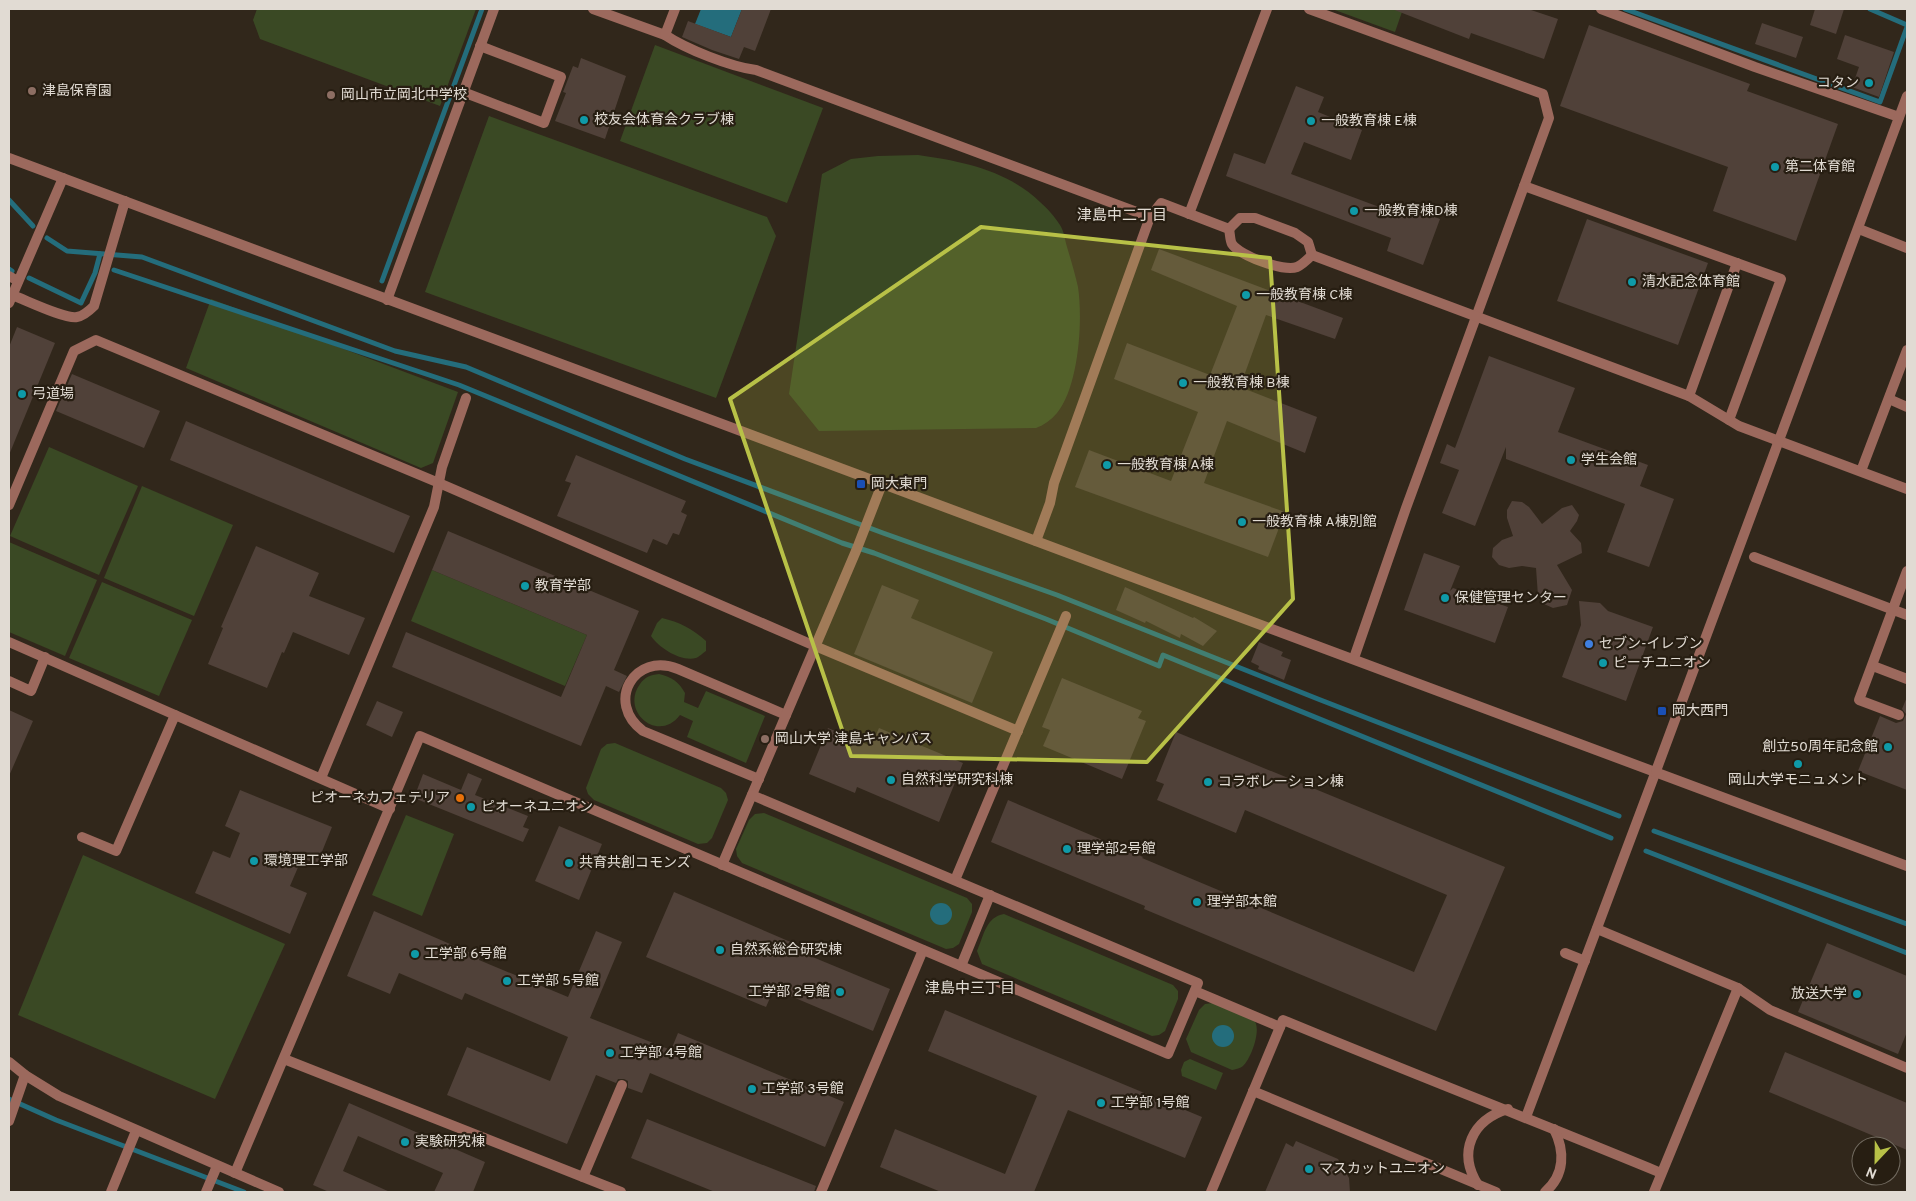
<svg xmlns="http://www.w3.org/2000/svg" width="1916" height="1201" viewBox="0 0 1916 1201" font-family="Overpass,'Noto Sans JP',sans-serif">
<rect width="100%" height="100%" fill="#31271b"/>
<g fill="#3a4924">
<path d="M257 9H476L440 106 260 39 253 20Z"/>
<path d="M1332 9H1403L1395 32Z"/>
<path d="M655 45 823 108 787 203 620 141Z"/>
<path d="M489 116 767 217 776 236 716 398 425 292Z"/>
<path d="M918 155C961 161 1007 170 1040 202 1047 208 1055 217 1060 225 1064 231 1065 240 1067 247 1071 260 1075 274 1078 287 1083 320 1079 386 1057 413 1051 420 1044 425 1036 428L819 431 789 394 822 174 851 159 878 156Z"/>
<path d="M211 299 458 392 433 463 421 468 186 368Z"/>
<path d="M49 447 138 486 99 575 10 536Z"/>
<path d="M142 486 233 525 194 616 104 578Z"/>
<path d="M9 542 97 580 65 656 9 632Z"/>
<path d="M432 570 587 635 565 686 411 621Z"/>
<path d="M102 582 192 620 159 696 69 658Z"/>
<path d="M662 618C679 622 693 629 706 641V651C703 653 699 657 696 658 681 662 659 648 651 636L657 623Z"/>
<path d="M659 674C672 677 679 682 685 693L684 702 698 708 706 691 765 716 746 763 687 737 693 721 680 715C658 744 620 711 640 684 645 677 650 675 659 674Z"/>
<path d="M615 743 721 788 726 793 728 800 712 838 707 843 698 844 594 800 588 794 586 788 601 749 607 744Z"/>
<path d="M764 813 967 898 972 904V912L959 944 953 948 946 949 742 863 737 856 736 849 749 820 755 814Z"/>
<path d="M406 815 454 834 422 916 372 895Z"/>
<path d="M83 855 285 944 215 1099 18 1015Z"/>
<path d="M1004 914 1173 985 1178 991V999L1165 1031 1159 1035 1152 1036 982 964 977 951C984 935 986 917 1004 914Z"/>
<path d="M1213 1003C1224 1007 1246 1013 1253 1019 1263 1027 1251 1059 1243 1066 1239 1069 1236 1069 1232 1070L1191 1052 1186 1039 1199 1010 1205 1004Z"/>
<path d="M1190 1059 1223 1073 1216 1090 1182 1076 1181 1070 1184 1062Z"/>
</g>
<g fill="#246d7c">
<path d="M701 9H742L731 37 695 24Z"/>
<circle cx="941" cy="914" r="11"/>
<circle cx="1223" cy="1036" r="11"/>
</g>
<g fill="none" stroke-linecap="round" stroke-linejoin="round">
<g stroke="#246d7c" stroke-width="5">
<path d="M1625 9 1880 102 1907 27"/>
<path d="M1870 9 1907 25"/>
<path d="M9 200 33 226"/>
<path d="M47 238 67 251 142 257 395 351 466 367 685 459 883 533 1057 595 1318 699 1619 816"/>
<path d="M9 269 12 271"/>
<path d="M114 270 459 385 842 543 874 553 1046 619 1159 666 1163 655 1611 838"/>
<path d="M29 278 81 303 95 273 100 254"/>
<path d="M382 281 482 9"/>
<path d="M1654 831 1907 924"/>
<path d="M1646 851 1907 953"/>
<path d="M9 1099 56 1120 244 1192"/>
</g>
</g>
<g fill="#504139">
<path d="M742 9H771L755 51 744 47 739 59 712 50 682 37 688 21 731 37Z"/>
<path d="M1392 9H1528L1558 19 1544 59 1471 33 1469 39Z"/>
<path d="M1815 9H1844L1836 34 1810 25Z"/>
<path d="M1762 23 1803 37 1796 58 1755 44Z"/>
<path d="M1589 25 1750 84 1747 91 1838 124 1796 241 1713 211 1728 167 1560 106Z"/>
<path d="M1845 35 1894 52 1879 97 1852 87 1859 67 1837 59Z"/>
<path d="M581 58 626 76 605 139 555 121 566 93 563 92 573 66 578 68Z"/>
<path d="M1296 86 1324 97 1318 112 1362 130 1351 160 1304 142 1291 174 1406 217 1409 207 1440 219 1423 265 1387 251 1391 238 1226 176 1234 153 1265 164Z"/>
<path d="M1587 219 1708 263 1678 345 1557 301Z"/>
<path d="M1159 249 1343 318 1335 339 1266 315 1240 387 1317 417 1305 453 1227 421 1204 483 1285 512 1268 557 1075 487 1089 450 1171 481 1198 412 1114 379 1127 343 1210 375 1237 306 1151 270Z"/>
<path d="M17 327 55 343 9 455V347Z"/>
<path d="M1489 356 1575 388 1558 432 1648 465 1640 486 1674 499 1649 567 1607 552 1625 504 1506 459V447L1475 526 1442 513 1459 470 1440 463 1447 444 1455 448Z"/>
<path d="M72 374 160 411 144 448 56 411Z"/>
<path d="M186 421 410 516 394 553 170 460Z"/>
<path d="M576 455 686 501 681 512 687 515 679 535 673 533 667 545 653 539 647 553 557 516 571 483 565 481Z"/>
<path d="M1512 501 1522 502 1529 507 1542 524 1562 508 1572 505 1579 515 1577 521 1570 531 1581 543 1582 553 1557 565 1572 590 1567 605 1553 608 1544 604 1538 596 1536 568 1522 566 1509 568 1499 565 1492 557 1493 548 1502 540 1513 536 1507 518V510Z"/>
<path d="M448 531 639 611 614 670 627 676 619 692 606 686 581 746 392 667 406 632 561 697 587 635 432 570Z"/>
<path d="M256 546 319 573 309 596 365 618 349 655 293 632 284 653 282 652 267 688 208 664 223 628 221 627Z"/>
<path d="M1424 553 1460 566 1450 591 1453 588 1508 607 1495 643 1404 610Z"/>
<path d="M882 585 919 600 911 618 993 652 972 703 854 654Z"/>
<path d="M1125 587 1193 618 1194 617 1217 631 1203 646 1181 634 1180 638 1146 621 1145 623 1116 610Z"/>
<path d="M1579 601 1600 603 1608 611 1653 627 1626 701 1562 677 1581 625Z"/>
<path d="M1259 642 1283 652 1281 656 1291 660 1284 680 1258 669 1259 666 1251 662Z"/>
<path d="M1062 678 1142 711 1138 718 1146 721 1122 779 1043 746 1050 730 1042 727Z"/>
<path d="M1907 697V790L1858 771 1880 716 1896 723 1903 721 1906 714 1902 709Z"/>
<path d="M377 701 403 712 392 737 366 725Z"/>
<path d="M9 710 33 721 9 776Z"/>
<path d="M828 728 871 746 879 728 963 763 939 822 857 787 855 793 809 774Z"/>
<path d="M1176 732 1505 867 1436 1031 1144 909 1145 906 991 842 1008 800 1143 857 1142 858 1414 972 1447 895 1245 810 1236 833 1157 800 1164 784 1156 781Z"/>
<path d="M468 773 482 779 475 795 528 816 523 827 529 829 523 842 414 798 423 774 461 790Z"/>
<path d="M240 790 332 827 317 864 302 858 290 886 307 893 290 934 195 893 213 851 230 858 240 833 225 826Z"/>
<path d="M559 826 602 844 579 900 535 881Z"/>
<path d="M674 892 793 943 790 950 815 958 890 989 873 1031 774 989 766 1007 646 957Z"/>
<path d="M374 911 480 957 479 960 568 997 596 931 622 942 590 1018 671 1050 678 1033 844 1102 825 1147 650 1073 642 1093 628 1088V1081L624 1079H618L616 1083 596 1075 567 1144 447 1095 467 1047 550 1081 568 1037 465 993 462 1000 399 973 390 994 347 976Z"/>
<path d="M1827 943 1907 976V1032L1898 1054 1798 1012Z"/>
<path d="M945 1010 1202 1117 1185 1158 1068 1110 1034 1192H941L880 1167 895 1129 1005 1174 1037 1096 928 1051Z"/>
<path d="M1785 1052 1907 1103V1150L1769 1092Z"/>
<path d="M349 1103 485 1162 473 1192H434L443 1173 358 1136 343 1171 390 1192H329L313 1185Z"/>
<path d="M647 1119 816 1186 814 1192H715L631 1158Z"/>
<path d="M1296 1141 1338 1159 1349 1178 1350 1192H1265L1286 1143 1293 1147Z"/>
</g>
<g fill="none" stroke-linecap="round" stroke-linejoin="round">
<g stroke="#9c695d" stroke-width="10">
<path d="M593 9 665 35C686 49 731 67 756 70L1150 217"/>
<path d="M1309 9 1543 94 1549 118 1406 508 1354 658"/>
<path d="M463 92 544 123 561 77 480 46"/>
<path d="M1524 186 1781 279 1729 420"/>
<path d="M1189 214 1267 9"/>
<path d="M1229 229 1240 218H1255L1295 233 1308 242 1312 255"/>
<path d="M1859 229 1907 248"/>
<path d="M387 300 494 9"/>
<path d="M1689 396 1737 263"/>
<path d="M1889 399 1907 407"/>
<path d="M1861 471 1907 350"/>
<path d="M9 505 74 351 96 340 439 483 815 646 1018 731"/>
<path d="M1036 541 1050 503 1054 483 1150 217 1161 203 1229 229C1230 233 1230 241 1232 244 1240 256 1284 272 1297 267 1302 265 1308 259 1312 255L1689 396 1739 426 1907 489"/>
<path d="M1754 557 1907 615"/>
<path d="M9 642 175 715"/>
<path d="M1873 666 1907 679"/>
<path d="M9 681 31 691 45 657"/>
<path d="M1899 715 1859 700 1907 571"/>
<path d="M321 778 434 507 442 467 466 398"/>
<path d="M759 779 643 731C605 703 634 651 678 669L786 715"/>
<path d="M82 837 116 851 175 715 390 809"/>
<path d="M722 865 856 551 882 484"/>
<path d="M955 880 1066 616"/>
<path d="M1597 929 1738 988 1770 1010 1907 1068"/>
<path d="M1565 953 1585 961"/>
<path d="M961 966 990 895"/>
<path d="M1195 991 1280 1027"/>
<path d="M284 1059 621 1192"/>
<path d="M1253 1091 1496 1192"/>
<path d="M1526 1117 1656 771"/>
<path d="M235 1173 420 736 1168 1054 1198 983 752 795"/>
<path d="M583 1177 622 1085"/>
<path d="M1478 1185C1457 1152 1472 1120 1508 1109"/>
<path d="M821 1192 923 950"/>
<path d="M1211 1192 1283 1020C1408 1072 1535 1121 1661 1173"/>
<path d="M1545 1192C1565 1175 1565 1151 1554 1129"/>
<path d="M1654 1192 1738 988"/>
</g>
<g stroke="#9c695d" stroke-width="10">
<path d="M1601 9 1755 67 1899 117"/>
<path d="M665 35 675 9"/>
<path d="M9 276 18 281"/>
<path d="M12 295C26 300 64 319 77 317 83 316 89 311 94 306L125 201"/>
<path d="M9 1121 25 1075"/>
<path d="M111 1192 136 1131"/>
<path d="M206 1192 217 1166"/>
</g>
<g stroke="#9c695d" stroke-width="10">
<path d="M9 158 1907 866"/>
<path d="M9 303 63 178"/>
<path d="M1656 771 1907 96"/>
<path d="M9 1062 25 1075 59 1096 279 1192"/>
</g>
</g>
<path fill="#b8c147" fill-opacity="0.2" stroke="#b8c147" stroke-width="4" stroke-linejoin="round" d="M981 227 1270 258 1293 599 1147 762 851 756 730 399Z"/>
<g fill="#0f9aa8" stroke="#271e12" stroke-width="2">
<circle cx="1869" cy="83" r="5"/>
<circle cx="584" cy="120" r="5"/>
<circle cx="1311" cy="121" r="5"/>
<circle cx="1775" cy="167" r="5"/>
<circle cx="1354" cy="211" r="5"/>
<circle cx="1632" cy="282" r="5"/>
<circle cx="1246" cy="295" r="5"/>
<circle cx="1183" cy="383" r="5"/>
<circle cx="22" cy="394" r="5"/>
<circle cx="1571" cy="460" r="5"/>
<circle cx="1107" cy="465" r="5"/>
<circle cx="1242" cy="522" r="5"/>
<circle cx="525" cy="586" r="5"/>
<circle cx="1445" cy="598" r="5"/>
<circle cx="1603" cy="663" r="5"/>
<circle cx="1888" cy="747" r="5"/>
<circle cx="1798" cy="764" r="5"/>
<circle cx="891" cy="780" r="5"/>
<circle cx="1208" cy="782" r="5"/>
<circle cx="471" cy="807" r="5"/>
<circle cx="1067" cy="849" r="5"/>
<circle cx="254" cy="861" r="5"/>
<circle cx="569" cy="863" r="5"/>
<circle cx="1197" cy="902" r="5"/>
<circle cx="720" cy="950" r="5"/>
<circle cx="415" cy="954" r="5"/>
<circle cx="507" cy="981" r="5"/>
<circle cx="840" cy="992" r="5"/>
<circle cx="1857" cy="994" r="5"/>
<circle cx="610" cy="1053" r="5"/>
<circle cx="752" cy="1089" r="5"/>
<circle cx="1101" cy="1103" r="5"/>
<circle cx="405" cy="1142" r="5"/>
<circle cx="1309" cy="1169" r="5"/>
</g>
<g fill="#8d6e63" stroke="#271e12" stroke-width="2">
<circle cx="32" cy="91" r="5"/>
<circle cx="331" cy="95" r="5"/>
<circle cx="765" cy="739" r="5"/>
</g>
<g fill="#1a4fb4" stroke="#271e12" stroke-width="2">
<rect x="856" y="479" width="10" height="10" rx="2.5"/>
<rect x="1657" y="706" width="10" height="10" rx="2.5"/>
</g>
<circle fill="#3f7fe0" stroke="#271e12" stroke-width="2" cx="1589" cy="644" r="5"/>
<circle fill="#e8710a" stroke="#271e12" stroke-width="2" cx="460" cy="798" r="5"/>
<g text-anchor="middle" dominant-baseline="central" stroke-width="4.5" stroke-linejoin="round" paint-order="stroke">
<g font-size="14" fill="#e1dbd3" stroke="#271e12" text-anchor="start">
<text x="1859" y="83" text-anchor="end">コタン</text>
<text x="42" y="91">津島保育園</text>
<text x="341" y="95">岡山市立岡北中学校</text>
<text x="594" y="120">校友会体育会クラブ棟</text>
<text x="1321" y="121">一般教育棟 E棟</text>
<text x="1785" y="167">第二体育館</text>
<text x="1364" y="211">一般教育棟D棟</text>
<text x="1642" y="282">清水記念体育館</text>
<text x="1256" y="295">一般教育棟 C棟</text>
<text x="1193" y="383">一般教育棟 B棟</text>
<text x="32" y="394">弓道場</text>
<text x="1581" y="460">学生会館</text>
<text x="1117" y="465">一般教育棟 A棟</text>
<text x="871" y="484">岡大東門</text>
<text x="1252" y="522">一般教育棟 A棟別館</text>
<text x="535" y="586">教育学部</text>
<text x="1455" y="598">保健管理センター</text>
<text x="1599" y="644">セブン-イレブン</text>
<text x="1613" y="663">ピーチユニオン</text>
<text x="1672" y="711">岡大西門</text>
<text x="775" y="739">岡山大学 津島キャンパス</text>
<text x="1878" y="747" text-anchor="end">創立50周年記念館</text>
<text x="901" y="780">自然科学研究科棟</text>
<text x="1798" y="780" text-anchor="middle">岡山大学モニュメント</text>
<text x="1218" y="782">コラボレーション棟</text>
<text x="450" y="798" text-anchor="end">ピオーネカフェテリア</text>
<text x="481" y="807">ピオーネユニオン</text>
<text x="1077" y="849">理学部2号館</text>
<text x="264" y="861">環境理工学部</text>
<text x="579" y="863">共育共創コモンズ</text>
<text x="1207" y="902">理学部本館</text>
<text x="730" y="950">自然系総合研究棟</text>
<text x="425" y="954">工学部 6号館</text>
<text x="517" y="981">工学部 5号館</text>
<text x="830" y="992" text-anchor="end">工学部 2号館</text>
<text x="1847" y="994" text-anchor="end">放送大学</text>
<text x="620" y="1053">工学部 4号館</text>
<text x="762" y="1089">工学部 3号館</text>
<text x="1111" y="1103">工学部 1号館</text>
<text x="415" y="1142">実験研究棟</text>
<text x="1319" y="1169">マスカットユニオン</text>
</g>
<g font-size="15" fill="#e1dbd3" stroke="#271e12">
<text x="1122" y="216">津島中二丁目</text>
<text x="970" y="989">津島中三丁目</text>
</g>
</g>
<rect width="1916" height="1201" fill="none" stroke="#e1dbd3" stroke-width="20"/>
<g transform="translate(1876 1161) rotate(202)"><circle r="24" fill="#271e12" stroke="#716a5f"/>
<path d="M0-4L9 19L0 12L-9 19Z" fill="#b8c147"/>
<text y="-8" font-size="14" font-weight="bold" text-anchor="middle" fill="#e1dbd3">N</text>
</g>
</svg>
